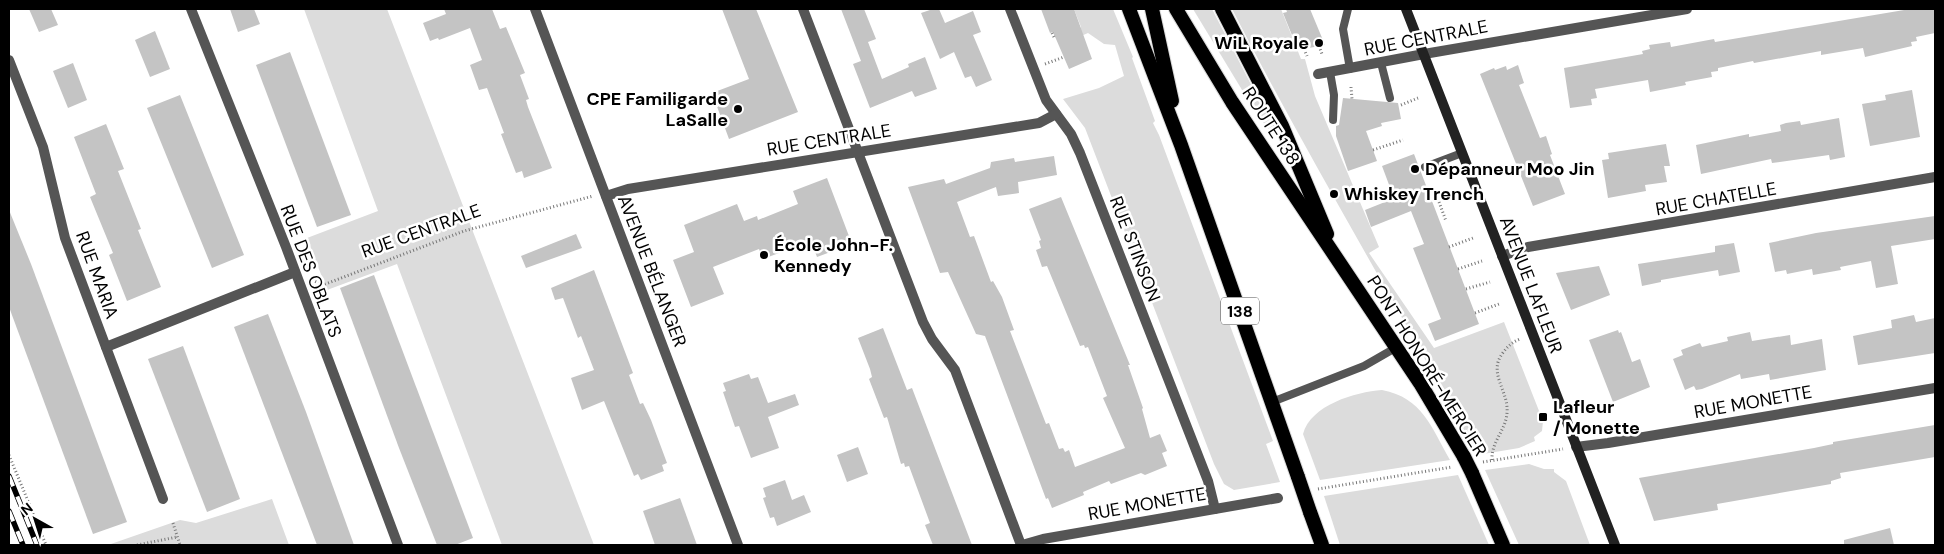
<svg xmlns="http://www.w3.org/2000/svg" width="1944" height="554" viewBox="0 0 1944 554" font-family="'DM Sans',sans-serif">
<rect width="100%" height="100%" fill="#fff"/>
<g fill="#dcdcdc">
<path d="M304 9H387L594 545H502L397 264 327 290 307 238 378 211Z"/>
<path d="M1074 9H1113L1133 57 1132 58 1155 121 1153 123 1159 135 1273 441 1266 444 1280 482 1234 490 1224 484 1214 464 1085 128 1063 99 1099 88 1124 76 1115 45 1104 44 1088 33 1067 42 1081 27Z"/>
<path d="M1193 9H1212L1273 127 1272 130 1268 129 1256 113Z"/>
<path d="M1232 9H1281L1301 59H1305L1315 96 1379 247 1369 253 1434 348 1504 322 1543 421 1542 431 1534 437 1535 441 1519 448 1477 455C1398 305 1309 160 1232 9Z"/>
<path d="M1382 390C1423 398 1431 427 1450 460L1320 480 1303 434C1311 405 1355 392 1382 390Z"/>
<path d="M1529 464 1544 469H1554V472L1566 481 1590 545H1519L1485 470Z"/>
<path d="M1458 475 1489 545H1340L1324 496Z"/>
<path d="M272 499 289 545H108L180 520 196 523Z"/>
</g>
<g fill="#c4c4c4">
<path d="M29 9H51L58 25 39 32Z"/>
<path d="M230 9H254L260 24 238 32Z"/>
<path d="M444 9H492L500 29 506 27 525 73 520 75 529 99 526 100 528 107 552 168 524 178 522 171 516 173 501 134 504 133 487 88 479 90 470 65 482 60 470 28 439 40 438 38 430 41 423 23 446 14Z"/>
<path d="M722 9H756L798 112 729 139 712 93 749 79Z"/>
<path d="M841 9H864L876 39 868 42 882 79 909 67 908 64 925 57 937 89 915 97 912 91 870 108 853 64 861 61Z"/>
<path d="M933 9H939L945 23 973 11 981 32 973 35 992 80 976 87 971 76 965 78 954 52 940 59 921 13Z"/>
<path d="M1041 9H1074L1092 59 1069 69 1053 32 1050 33Z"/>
<path d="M1286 9H1310L1325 45 1298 50 1283 13 1287 12Z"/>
<path d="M1910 9H1935V33L1916 37 1917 41 1911 42 1912 46 1865 57 1863 48 1821 55V51L1754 63 1753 61 1718 68V71L1711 72 1712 77 1685 82 1686 85 1650 92 1648 80 1595 89 1597 98 1591 99 1592 105 1570 108 1564 68 1643 54 1642 51 1650 49 1649 45 1670 42 1671 47 1714 39 1715 42Z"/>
<path d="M155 31 170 69 150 77 135 40Z"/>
<path d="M290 52 351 215 317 227 256 65Z"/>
<path d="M73 63 87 100 68 108 53 71Z"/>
<path d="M1518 65 1524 83 1519 85 1540 138 1546 136 1552 154 1550 155 1565 194 1533 206 1480 74 1494 68 1495 70 1506 66 1507 70Z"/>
<path d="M1912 90 1920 137 1870 146 1862 104 1886 100 1885 95Z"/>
<path d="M180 95 244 255 212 268 147 108Z"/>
<path d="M1343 98 1398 103 1401 119 1381 123 1382 126 1366 131 1377 161 1348 171 1336 136V126L1339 125Z"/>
<path d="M1839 118 1845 157 1830 160 1829 155 1772 163 1771 159 1701 174 1696 145 1749 134V137L1781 131 1780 125 1786 123 1800 121 1801 125Z"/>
<path d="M106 124 124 169 118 171 141 229 138 230 161 287 127 301 109 255 113 253 90 197 96 194 74 137Z"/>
<path d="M1666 144 1670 166H1664L1667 182 1645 185 1646 191 1608 198 1602 160 1609 159 1608 153Z"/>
<path d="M1414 154 1479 324 1435 341 1428 324 1441 319 1413 248 1424 244 1411 211 1371 227 1365 210 1385 202 1383 194 1391 190 1382 166Z"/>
<path d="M1054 156 1057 175 1018 182 1019 193 998 196 996 187 957 202 970 237 974 236 991 282 993 281 1002 297 1014 330 1010 331 1046 424 1049 423 1059 449 1063 448 1065 452 1069 450 1075 467 1125 448 1103 398 1107 396 1088 347 1085 348 1084 345 1080 346 1047 266 1042 267 1036 250 1041 248 1039 241 1041 240 1029 209 1061 197 1130 365H1128L1143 408 1142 409 1150 438 1160 434 1167 451 1162 453 1167 466 1145 475 1141 473 1111 484 1109 481 1083 492 1084 495 1052 508 1048 498 1046 499 985 336 976 334 948 272 940 273 908 187 944 179 946 184 990 168 991 162 1014 158 1015 162Z"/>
<path d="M827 178 852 244 817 257 811 241 763 259 759 249 713 267 724 294 691 307 673 260 694 252 684 225 737 204 744 221 757 216 758 220 798 204 793 191Z"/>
<path d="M9 210 31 264 127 522 93 534 9 307Z"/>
<path d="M1935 216V239L1891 246 1898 284 1876 288 1871 261 1840 267 1841 270 1813 275 1812 269 1787 274 1786 270 1775 272 1769 243 1816 233Z"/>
<path d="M576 234 582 248 526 268 521 256Z"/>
<path d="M1734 243 1740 272 1719 276 1718 270 1661 280V282L1642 286 1638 264 1715 252V246Z"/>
<path d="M1599 266 1610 295 1571 310 1556 273Z"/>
<path d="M594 270 633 373 629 375 640 404 643 403 651 420 667 463 662 465 664 471 641 480 638 474 634 476 604 401 582 410 571 378 594 370 581 336 578 338 563 298 555 300 551 288Z"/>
<path d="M374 275 473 538 455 545H437L399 448 340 288Z"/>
<path d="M268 314 306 412 354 545H317L234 327Z"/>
<path d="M1914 315 1916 322 1935 318V353L1858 365 1853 336 1892 328 1891 320Z"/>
<path d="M883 328 907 390 912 388 972 545H933L925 525 930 523 909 466 905 467 904 463 901 464 887 417 884 418 869 379 872 377 870 369 858 338Z"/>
<path d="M1618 330 1619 333 1621 332 1632 362 1640 359 1650 387 1613 402 1589 340Z"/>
<path d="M1750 332 1752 341 1790 335 1791 345 1822 339 1826 370 1770 380 1769 374 1741 379 1740 374 1702 389 1696 390 1694 386 1685 390 1673 359 1683 355 1681 350 1700 343 1702 347 1728 341 1727 337Z"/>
<path d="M183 346 240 499 207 512 148 359Z"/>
<path d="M749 374 751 379 758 377 768 403 795 394 799 405 768 417 779 448 751 458 739 426 735 427 723 392 726 391 723 383Z"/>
<path d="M1935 425V457L1840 473 1841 478 1831 481V484L1717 504 1718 510 1654 521 1639 478 1814 448 1833 444V442Z"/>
<path d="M858 447 868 474 847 482 837 455Z"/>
<path d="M785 480 792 500 804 495 811 512 777 526 774 517 770 518 763 498 766 497 763 488Z"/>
<path d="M680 498 697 545H655L643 511Z"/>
<path d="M1890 528 1894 545H1844V540Z"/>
</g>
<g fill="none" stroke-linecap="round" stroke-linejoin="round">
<defs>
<g id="trunk">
<path d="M1129 9 1181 145 1298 477"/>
<path d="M1152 9 1172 101"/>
<path d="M1176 9 1232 102 1420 383 1464 457"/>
<path d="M1222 9 1282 126 1327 234"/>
<path d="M1472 473 1503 545"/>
<path d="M1310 512 1322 545"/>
</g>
</defs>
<use href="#trunk" stroke="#dbdbdb" stroke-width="16"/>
<g stroke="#777" stroke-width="3" stroke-dasharray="1 2.5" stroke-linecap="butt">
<path d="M1052 33 1055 39"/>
<path d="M1319 46 1322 54"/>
<path d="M1304 49 1307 56"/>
<path d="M1045 64 1064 57"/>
<path d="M1351 87 1352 99"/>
<path d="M1401 105 1418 98"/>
<path d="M1373 150 1403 140"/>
<path d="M1439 202 1446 221"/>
<path d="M1449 247 1473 238"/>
<path d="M1458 269 1482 261"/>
<path d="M312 280 323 285 464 231 593 196"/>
<path d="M1466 289 1490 282"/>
<path d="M1475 313 1499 304"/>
<path d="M9 455 46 545"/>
<path d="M1492 460C1491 442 1506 430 1507 413 1509 391 1488 374 1502 354 1507 347 1512 342 1520 339"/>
<path d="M1483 462 1563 449"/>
<path d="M1318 489 1452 467"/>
<path d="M173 523 180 545"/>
<path d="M137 545 177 537"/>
</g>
<g stroke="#555" stroke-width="8">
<path d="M1348 9 1343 29 1350 69"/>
<path d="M1381 63 1390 98"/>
<path d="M1330 72 1334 95 1333 120"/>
<path d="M1425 167 1462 153"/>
<path d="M1272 402 1364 366 1397 347"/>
</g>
<g stroke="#555" stroke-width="10">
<path d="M191 9 286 247 398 545"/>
<path d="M535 9 738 545"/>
<path d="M803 9 923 322 932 339 955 370 1021 545"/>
<path d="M1010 9 1046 100 1071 134 1080 153 1208 481 1215 509"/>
<path d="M9 60 43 147 65 238 163 499"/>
<path d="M1318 74 1424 54"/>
<path d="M606 196 628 189 1039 123 1056 114"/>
<path d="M1502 256 1528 247 1935 177"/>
<path d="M106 347 295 272"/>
<path d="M1576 447 1608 443 1935 388"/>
<path d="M1022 545 1043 539 1278 498"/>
</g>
<path stroke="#555" stroke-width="10" d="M1424 54 1687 9"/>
<path stroke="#222" stroke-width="10" d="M1406 9 1615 545"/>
<use href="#trunk" stroke="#000" stroke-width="14"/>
<defs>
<g id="rail">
<path d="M9 476 37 545"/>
<path d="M9 511 23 545"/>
</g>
</defs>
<use href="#rail" stroke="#000" stroke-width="5.5"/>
<use href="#rail" stroke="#fff" stroke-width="4" stroke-dasharray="11" stroke-linecap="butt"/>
<defs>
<g id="trunk-bridge">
<path d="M1464 457 1472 473"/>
<path d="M1298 477 1310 512"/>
</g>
</defs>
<use href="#trunk-bridge" stroke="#dbdbdb" stroke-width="16" stroke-linecap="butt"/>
<use href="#trunk-bridge" stroke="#000" stroke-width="14"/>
</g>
<g fill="#000" stroke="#fff" stroke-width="2">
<circle cx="1319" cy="43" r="5"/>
<circle cx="738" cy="109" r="5"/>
<circle cx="1415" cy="169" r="5"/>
<circle cx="1334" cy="194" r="5"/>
<circle cx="764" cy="255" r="5"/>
<rect x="1538" y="412" width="10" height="10" rx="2.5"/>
</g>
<g text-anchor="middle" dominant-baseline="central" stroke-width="5" stroke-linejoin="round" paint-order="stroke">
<rect fill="#fff" stroke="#4c4c4c" stroke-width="1" x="1221" y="297.5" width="38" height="27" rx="4"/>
<g font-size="16" font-weight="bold" fill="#000">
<text x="1240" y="311">138</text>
</g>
<g font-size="18" fill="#000" stroke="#fff">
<text transform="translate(1426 38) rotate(-11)">RUE CENTRALE</text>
<text transform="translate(1271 126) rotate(57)">ROUTE 138</text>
<text transform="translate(829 140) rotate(-9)">RUE CENTRALE</text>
<text transform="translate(1716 199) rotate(-10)">RUE CHATELLE</text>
<text transform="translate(421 231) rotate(-20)">RUE CENTRALE</text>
<text transform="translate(1135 249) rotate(69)">RUE STINSON</text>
<text transform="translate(311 271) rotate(69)">RUE DES OBLATS</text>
<text transform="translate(652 271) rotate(69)">AVENUE BÉLANGER</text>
<text transform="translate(97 275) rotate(70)">RUE MARIA</text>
<text transform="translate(1531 285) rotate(69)">AVENUE LAFLEUR</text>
<text transform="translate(1427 366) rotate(58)">PONT HONORÉ-MERCIER</text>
<text transform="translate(1753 402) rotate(-10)">RUE MONETTE</text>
<text transform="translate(1147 504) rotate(-10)">RUE MONETTE</text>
</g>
<g font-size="18" font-weight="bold" fill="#000" stroke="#fff" text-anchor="start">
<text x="1309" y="43" text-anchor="end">WiL Royale</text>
<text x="728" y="99" text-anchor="end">CPE Familigarde<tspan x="728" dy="21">LaSalle</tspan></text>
<text x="1425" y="169">Dépanneur Moo Jin</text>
<text x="1344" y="194">Whiskey Trench</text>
<text x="774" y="245">École John-F.<tspan x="774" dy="21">Kennedy</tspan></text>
<text x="1553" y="407">Lafleur<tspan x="1553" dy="21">/ Monette</tspan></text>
</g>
</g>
<rect width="1944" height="554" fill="none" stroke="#000000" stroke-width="20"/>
<g transform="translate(35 519) rotate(321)" stroke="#ffffff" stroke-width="4" paint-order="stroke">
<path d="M0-4L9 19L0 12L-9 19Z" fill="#000000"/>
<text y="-8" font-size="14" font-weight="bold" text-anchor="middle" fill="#000000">N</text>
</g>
</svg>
